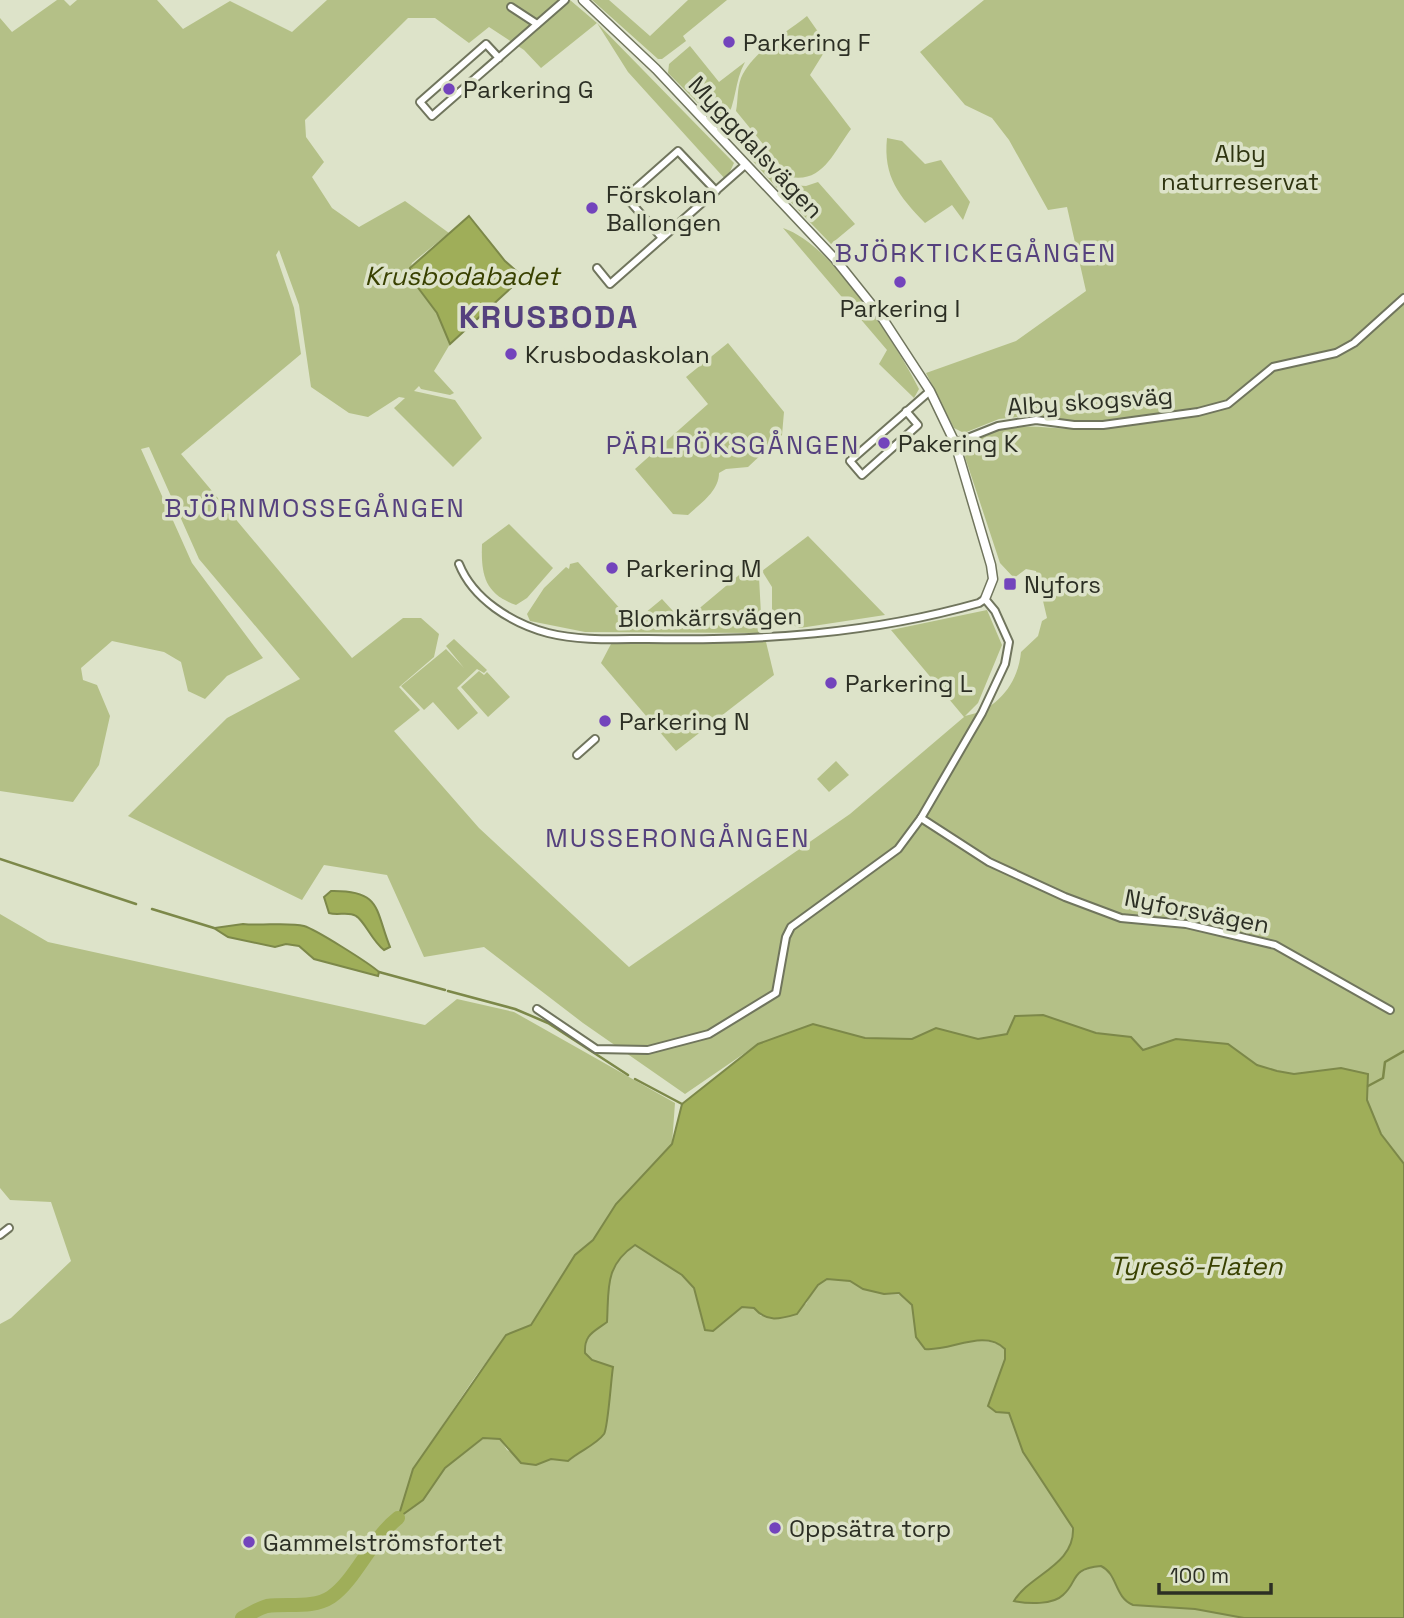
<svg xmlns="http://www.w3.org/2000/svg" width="1404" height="1618" viewBox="0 0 1404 1618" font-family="'Space Grotesk',sans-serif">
<rect width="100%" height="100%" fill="#dde3c9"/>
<g fill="#b4c087">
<path d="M57 0H64L70 6 77 0H157L183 29 230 1 292 32 327 0H570L597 23 734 163 726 180 628 72 597 23 541 68 524 50 489 27 469 43 435 18H408L305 120 306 137 324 162 312 177 332 208 359 227 405 201 449 233 412 263 409 273 437 313 450 344 434 371 454 393 450 395 421 389 419 386 414 391 455 400 482 438 453 467 394 408 405 398 399 397 368 417 349 413 311 387 299 305 279 250 276 255 294 308 301 354 181 454 352 658 403 618H421L439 634 434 657 399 687 420 710 394 731 479 828 629 967 850 814 964 717 891 630 987 610 1002 645 978 703 965 716C997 710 1018 684 1021 652L1038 636 1042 621 1047 618 1036 571 1026 569 1014 578 1000 563 965 457 966 449C1001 419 1030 427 1071 429 1088 430 1104 428 1121 426L1124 419 1081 423 1037 415 999 419 964 433 954 428 926 373 1016 341 1086 291 1067 207 1048 210 1009 140 992 118 965 105 920 52 984 0H1404V1164L1381 1134 1367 1100 1368 1074 1341 1068 1294 1074 1277 1071 1257 1065 1228 1044 1176 1039 1143 1050 1130 1037 1096 1033 1043 1015 1007 1034 978 1039 936 1028 912 1039 865 1038 813 1024 758 1044 685 1094 583 1023 484 947 424 957 387 875 324 865 302 900 128 816 227 718 300 679 199 559 149 447 141 449 192 563 263 658 227 676 205 699 188 691 181 662 164 652 112 641 81 668 83 680 97 685 110 716 99 765 73 802 0 791V18L12 32Z"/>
<path d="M592 0H609L650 36 688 0H727L683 36 686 41 662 59H658Z"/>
<path d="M807 16 828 46 810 75 851 129C833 153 823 183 790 177L736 111C738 101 737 88 741 78 752 52 786 33 807 16Z"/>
<path d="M690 46 719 82 745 62C734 82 737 102 725 122L716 115 712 117 668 73 669 64Z"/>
<path d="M887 138 902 141 925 164 941 160 970 202 963 220 952 205 925 223C899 196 883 177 887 138Z"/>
<path d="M752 146 783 177 777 188 744 151Z"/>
<path d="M818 182 855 224 831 244 781 192 791 185 806 186Z"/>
<path d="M783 228C832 244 896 343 919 389L914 398 879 364 887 350Z"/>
<path d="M728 343 784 412 782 435 748 467 726 469 719 473C719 491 701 503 688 515L673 514 635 469 708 404 686 377Z"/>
<path d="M509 524 553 568 527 598 516 605C484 594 481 574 482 544Z"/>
<path d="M808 536 885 615 800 628 772 617V587L762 571Z"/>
<path d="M578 562 633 623 662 599 683 622 751 565 759 577 762 633 585 632 530 621 527 614 544 588 566 567 569 569 570 564Z"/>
<path d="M454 639 487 670 484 673 477 669 457 688 478 713 458 730 433 702 424 710 401 686 446 649 464 668 446 646Z"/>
<path d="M766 642 774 675 676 751 601 663 611 644Z"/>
<path d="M479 671 484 675 487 672 510 697 488 717 461 687Z"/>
<path d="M836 761 849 775 829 792 817 779Z"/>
<path d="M0 914 48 942 425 1025 457 999 514 1012 675 1103 672 1144 616 1204 593 1240 575 1255 531 1325 506 1335 473 1380 413 1469 399 1516 423 1500 445 1468 484 1438 500 1439 507 1450 536 1465 551 1459 569 1461 598 1440 613 1367 592 1360 585 1353 588 1335C598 1329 607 1315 608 1303 609 1297 606 1291 607 1286 610 1271 623 1253 635 1245 649 1249 686 1274 693 1287 704 1306 692 1313 713 1331L742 1307 754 1308 761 1316 806 1304C811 1295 816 1283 827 1279 845 1273 866 1291 884 1294 894 1295 901 1292 909 1300 916 1309 914 1326 916 1337L939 1349C958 1342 990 1335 1005 1349L1002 1412 1009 1413 1023 1452 1073 1528C1074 1557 1040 1578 1019 1593L1029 1602 1049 1601 1066 1593C1073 1576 1083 1568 1101 1566 1118 1574 1114 1597 1133 1605L1195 1609 1244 1618H0V1324L11 1318 71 1261 51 1202 10 1200 0 1188Z"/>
</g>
<g fill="#9fae59" stroke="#7c8849" stroke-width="2">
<path d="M469 216 505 261 523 277 450 344 437 313 410 277V268Z"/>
<path d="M331 891C382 890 375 910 390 947L384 950C372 941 364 920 356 916 348 911 338 916 329 913L324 897Z"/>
<path d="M243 924C261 926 289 922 304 926 315 929 369 963 379 972L378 976 314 959 299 946 286 944 275 947 228 937 214 928Z"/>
<path d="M1043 1015 1096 1033 1131 1037 1143 1050 1176 1039 1228 1044 1257 1065 1277 1071 1294 1074 1341 1068 1368 1074 1367 1100 1381 1134 1404 1164V1618H1244L1195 1609 1133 1605C1114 1597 1118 1574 1101 1566 1069 1569 1079 1581 1063 1595 1053 1605 1028 1604 1014 1601 1029 1575 1075 1565 1073 1528L1023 1452 1009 1413 996 1412 988 1406 1005 1359V1349C984 1328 950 1352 925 1349L916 1337 912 1305 899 1293 884 1294 863 1289 850 1281 827 1279 818 1285 797 1314C780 1319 767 1323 754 1308L742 1307 713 1331 705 1330 694 1288 682 1275 635 1245C604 1266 609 1290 607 1322 594 1332 584 1334 585 1353L592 1360 613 1367C611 1379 608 1428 604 1434 596 1445 579 1451 568 1461L551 1459 536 1465 521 1463 500 1439 483 1438 445 1468 423 1500 398 1518 413 1469 506 1335 531 1325 575 1255 593 1240 616 1204 672 1144 682 1104 758 1044 813 1024 865 1038 912 1039 936 1028 978 1039 1007 1034 1015 1016Z"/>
</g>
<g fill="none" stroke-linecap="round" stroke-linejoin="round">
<g stroke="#7c8849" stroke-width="2.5">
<path d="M0 859 136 904"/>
<path d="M152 909 214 928"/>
<path d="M379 972 445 990"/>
<path d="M448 991 515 1009 548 1023 628 1075"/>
<path d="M635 1079 682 1104"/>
<path d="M1368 1086 1383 1078 1385 1062 1404 1051"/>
</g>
<path stroke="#9fae59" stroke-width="14" d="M242 1618C250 1614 259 1608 267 1606 287 1603 313 1609 331 1597 355 1581 371 1539 398 1518"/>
<defs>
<g id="minor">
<path d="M511 7 537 24"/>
<path d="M499 58 486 44 420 102 432 116 565 0"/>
<path d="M662 238 626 197 678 151 716 191"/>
<path d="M597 268 610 284 745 165"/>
<path d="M906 411 918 425 862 475 850 461 930 391"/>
<path d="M955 443 998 426 1036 420 1074 425H1103L1198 412 1228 404 1273 367 1336 353 1354 343 1404 298"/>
<path d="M459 564C473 599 511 623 548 633 580 641 615 639 648 639 761 641 870 634 979 603L985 599 995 611 1009 642 1005 664 982 713 921 818 898 849 791 927 786 937 776 993 709 1034 648 1050 596 1049 537 1009"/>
<path d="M577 755 595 739"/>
<path d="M921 818 989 862 1065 897 1121 918 1186 924 1275 945 1390 1010"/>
<path d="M0 1235 9 1228"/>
</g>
<path id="tertiary" d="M583 0 656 69 835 259 883 319 930 391 955 443 991 565 993 579 985 599"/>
</defs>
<use href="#minor" stroke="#70755d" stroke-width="10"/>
<use href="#tertiary" stroke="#70755d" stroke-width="11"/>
<use href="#minor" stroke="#fff" stroke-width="6"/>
<use href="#tertiary" stroke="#fff" stroke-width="8"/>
</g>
<g fill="#7344bc" stroke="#dde3c9" stroke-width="2.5">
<circle cx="729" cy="42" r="7"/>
<circle cx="449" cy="89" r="7"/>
<circle cx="592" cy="208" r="7"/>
<circle cx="900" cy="282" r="7"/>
<circle cx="511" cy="354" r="7"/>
<circle cx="884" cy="443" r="7"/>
<circle cx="612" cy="568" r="7"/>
<rect x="1003" y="577" width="14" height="14" rx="3.5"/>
<circle cx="831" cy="683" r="7"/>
<circle cx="605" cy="721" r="7"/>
<circle cx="775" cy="1528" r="7"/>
<circle cx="249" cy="1542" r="7"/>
</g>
<g text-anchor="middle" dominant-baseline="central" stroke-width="7" stroke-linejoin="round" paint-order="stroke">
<g font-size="24" fill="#2c2f24" stroke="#dde3c9" text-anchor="start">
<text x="743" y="42">Parkering F</text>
<text x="463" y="89">Parkering G</text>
<text x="606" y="194">Förskolan<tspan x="606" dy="28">Ballongen</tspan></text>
<text x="900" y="308" text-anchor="middle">Parkering I</text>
<text x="525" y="354">Krusbodaskolan</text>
<text x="898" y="443">Pakering K</text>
<text x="626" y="568">Parkering M</text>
<text x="1024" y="584">Nyfors</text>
<text x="845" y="683">Parkering L</text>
<text x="619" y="721">Parkering N</text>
<text x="789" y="1528">Oppsätra torp</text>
<text x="263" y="1542">Gammelströmsfortet</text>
</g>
<g font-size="24" fill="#2c2f24" stroke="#dde3c9">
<text transform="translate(756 147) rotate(47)">Myggdalsvägen</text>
<text transform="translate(1090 401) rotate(-4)">Alby skogsväg</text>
<text transform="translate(710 617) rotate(-1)">Blomkärrsvägen</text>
<text transform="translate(1197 911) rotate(11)">Nyforsvägen</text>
</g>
<g font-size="24" fill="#2f3511" stroke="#dde3c9">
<text x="1240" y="153">Alby<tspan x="1240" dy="28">naturreservat</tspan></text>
</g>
<g font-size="26" letter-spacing="2" fill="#55417e" stroke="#dde3c9">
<text x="976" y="253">BJÖRKTICKEGÅNGEN</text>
<text x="733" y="445">PÄRLRÖKSGÅNGEN</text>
<text x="315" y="508">BJÖRNMOSSEGÅNGEN</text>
<text x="678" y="838">MUSSERONGÅNGEN</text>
</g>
<g font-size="26" font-style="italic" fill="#394100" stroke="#dde3c9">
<text x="462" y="276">Krusbodabadet</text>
<text x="1196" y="1266">Tyresö-Flaten</text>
</g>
<g font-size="32" font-weight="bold" letter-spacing="2" fill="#55417e" stroke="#dde3c9">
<text x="549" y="317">KRUSBODA</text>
</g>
</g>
<path d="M1159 1583v10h112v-10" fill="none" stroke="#2c2f24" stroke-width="3.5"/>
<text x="1170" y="1583" font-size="21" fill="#2c2f24" stroke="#dde3c9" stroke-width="5" paint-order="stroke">100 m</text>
</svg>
